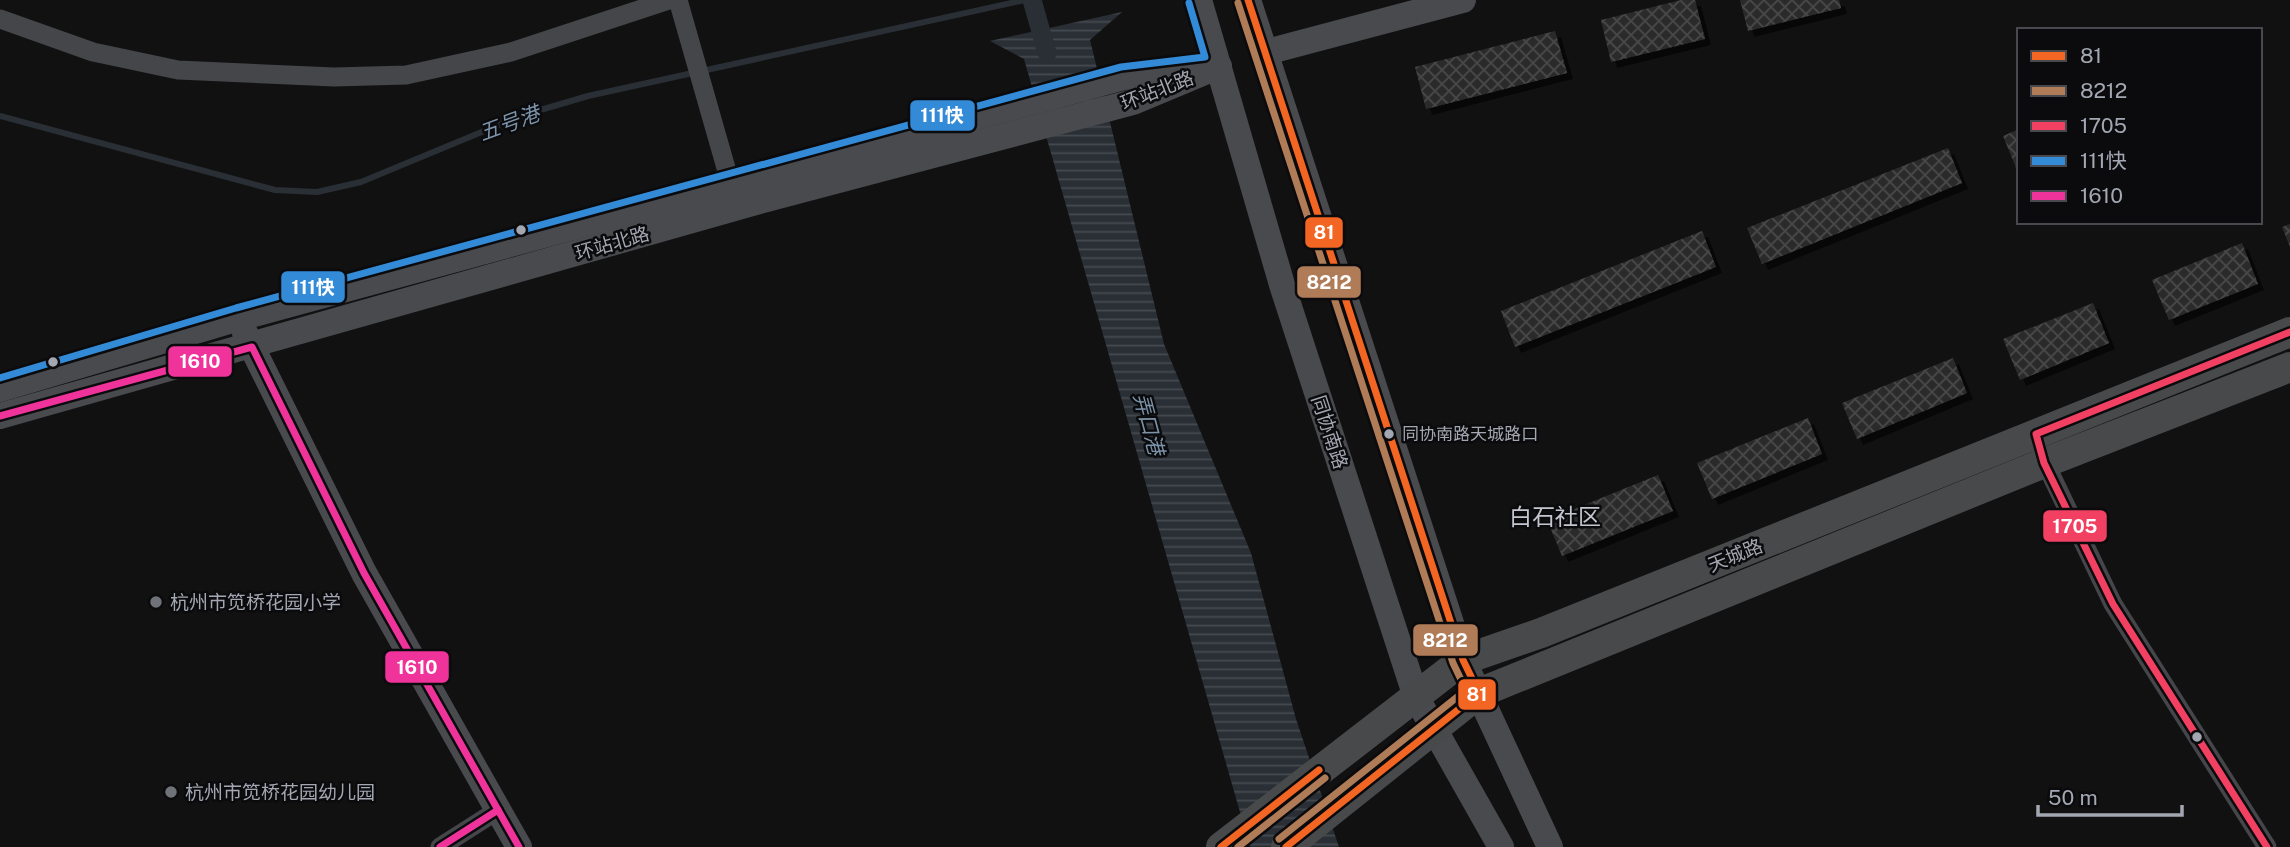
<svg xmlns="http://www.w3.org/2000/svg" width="2290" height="847" viewBox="0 0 2290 847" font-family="'Public Sans','Noto Sans SC',sans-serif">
<defs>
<pattern id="water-rules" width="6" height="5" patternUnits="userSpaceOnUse" patternTransform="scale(1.75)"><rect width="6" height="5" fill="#292f35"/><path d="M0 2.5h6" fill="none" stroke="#454a50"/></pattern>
<pattern id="building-cross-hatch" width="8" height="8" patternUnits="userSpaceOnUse" patternTransform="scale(1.75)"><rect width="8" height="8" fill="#2c2c2c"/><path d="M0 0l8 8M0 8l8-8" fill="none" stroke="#474848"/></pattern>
<filter id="shadow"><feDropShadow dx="6" dy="6" stdDeviation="0" flood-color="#0009"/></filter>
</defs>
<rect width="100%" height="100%" fill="#111"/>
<path fill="url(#water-rules)" d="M1122 12 1090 40 1164 344 1251 553 1296 719 1339 847H1250L1024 59 990 41Z"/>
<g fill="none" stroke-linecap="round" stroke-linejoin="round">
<path stroke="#292f35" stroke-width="6" d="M0 116 275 190 317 192 361 182 520 116 588 96 1025 0"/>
<path stroke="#292f35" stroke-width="19" d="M1032 0 1047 53"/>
</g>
<g fill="url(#building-cross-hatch)" filter="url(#shadow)">
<path d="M1681 0H1695L1705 39 1611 62 1601 20Z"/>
<path d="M1740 0H1839L1841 8 1748 31Z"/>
<path d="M1555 31 1567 73 1426 109 1415 67Z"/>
<path d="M2019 129V175L2003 136Z"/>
<path d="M1948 148 1962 183 1762 264 1747 228Z"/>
<path d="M2290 224V247L2282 227Z"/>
<path d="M1702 231 1716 267 1515 347 1501 311Z"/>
<path d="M2242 243 2258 284 2169 320 2152 280Z"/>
<path d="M2093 303 2109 343 2020 380 2003 339Z"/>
<path d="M1953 358 1967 393 1857 439 1842 403Z"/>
<path d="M1808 418 1822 454 1712 499 1697 463Z"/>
<path d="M1658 475 1673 511 1562 556 1547 520Z"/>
</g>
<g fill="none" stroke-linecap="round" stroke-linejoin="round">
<g stroke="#45464a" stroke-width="19">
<path d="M678 0 734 196"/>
<path d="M0 19 93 52 178 70 334 77 406 75 511 52 669 0"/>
<path d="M2041 454 2113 604 2267 847"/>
<path d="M440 847 498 810"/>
</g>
<g stroke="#494a4e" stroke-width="26">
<path d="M1199 0 1283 288 1416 697 1501 847"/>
<path d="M1248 0 1463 660 1550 847"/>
<path d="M1263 53 1463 0"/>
<path d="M245 333 364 573 519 847"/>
<path d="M0 389 239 318 1124 77 1186 70"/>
<path d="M0 416 756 202 1133 102 1219 66"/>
</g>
<g stroke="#48494b" stroke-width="30">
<path d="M1221 847 1463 660 1541 633 2290 332"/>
<path d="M1286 847 1479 693 2044 463 2290 367"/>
</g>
<defs>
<g id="bus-1">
<path d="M1248 0 1463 660 1479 693 1286 847"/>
<path d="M1221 847 1319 770"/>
</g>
<g id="bus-2">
<path d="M1238 3 1453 663 1466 690 1279 839"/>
<path d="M1238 847 1325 778"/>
</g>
<path id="bus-3" d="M2267 847 2113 604 2044 463 2036 434 2290 332"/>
<path id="bus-4" d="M0 378 236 308 1121 67 1205 57 1189 3"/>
<g id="bus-5">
<path d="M0 416 252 347 364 573 519 847"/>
<path d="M440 847 498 810"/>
</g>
</defs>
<use href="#bus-1" stroke="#0b0b0d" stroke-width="12"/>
<use href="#bus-2" stroke="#0b0b0d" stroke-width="12"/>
<use href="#bus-3" stroke="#0b0b0d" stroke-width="12"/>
<use href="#bus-4" stroke="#0b0b0d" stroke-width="12"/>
<use href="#bus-5" stroke="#0b0b0d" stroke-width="12"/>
<use href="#bus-1" stroke="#f26522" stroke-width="7"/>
<use href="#bus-2" stroke="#b07c57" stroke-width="7"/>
<use href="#bus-3" stroke="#f24062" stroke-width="7"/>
<use href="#bus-4" stroke="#338bd7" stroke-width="7"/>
<use href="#bus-5" stroke="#ef339a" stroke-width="7"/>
</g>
<g fill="#a3a7b1" stroke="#0b0b0d" stroke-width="2.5">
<circle cx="521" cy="230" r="6"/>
<circle cx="53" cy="362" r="6"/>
<circle cx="1389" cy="434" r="6"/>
<circle cx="2197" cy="737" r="6"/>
</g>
<g fill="#707279" stroke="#0b0b0d" stroke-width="2.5">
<circle cx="156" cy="602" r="7"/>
<circle cx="171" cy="792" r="7"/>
</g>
<g text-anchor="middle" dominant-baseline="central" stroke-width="5" stroke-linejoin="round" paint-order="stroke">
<g font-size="17" fill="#a3a7b1" stroke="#0b0b0d" text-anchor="start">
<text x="1402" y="434">同协南路天城路口</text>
</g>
<g font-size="19" fill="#a3a7b1" stroke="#0b0b0d">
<text transform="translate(1157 90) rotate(-21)">环站北路</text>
<text transform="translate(612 243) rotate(-16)">环站北路</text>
<text transform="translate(1330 432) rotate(72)">同协南路</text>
<text transform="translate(1735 555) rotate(-22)">天城路</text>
</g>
<g font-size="19" fill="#a3a7b1" stroke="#0b0b0d" text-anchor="start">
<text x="170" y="602">杭州市笕桥花园小学</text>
<text x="185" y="792">杭州市笕桥花园幼儿园</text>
</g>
<g font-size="21" font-style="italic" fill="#7c93aa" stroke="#0b0b0d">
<text transform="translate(509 123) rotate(-20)">五号港</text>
<text transform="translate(1149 424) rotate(75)">弄口港</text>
</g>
<g font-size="23" fill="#c3c6ce" stroke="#0b0b0d">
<text x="1555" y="516">白石社区</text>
</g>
</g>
<g stroke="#0b0b0d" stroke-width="2.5">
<rect x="909" y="99" width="67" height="33" rx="7" fill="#338bd7"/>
<rect x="1304" y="216" width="40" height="33" rx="7" fill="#f26522"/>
<rect x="1296" y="265" width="66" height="34" rx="7" fill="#b07c57"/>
<rect x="280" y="270" width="66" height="34" rx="7" fill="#338bd7"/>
<rect x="167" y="345" width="66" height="33" rx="7" fill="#ef339a"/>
<rect x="2042" y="509" width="66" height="34" rx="7" fill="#f24062"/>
<rect x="1412" y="623" width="67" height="34" rx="7" fill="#b07c57"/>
<rect x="384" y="650" width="66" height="34" rx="7" fill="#ef339a"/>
<rect x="1457" y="678" width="40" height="33" rx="7" fill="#f26522"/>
</g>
<g font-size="19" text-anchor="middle" font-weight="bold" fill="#fff">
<text x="942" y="122">111快</text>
<text x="1324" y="239">81</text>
<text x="1329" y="289">8212</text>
<text x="313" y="294">111快</text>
<text x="200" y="368">1610</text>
<text x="2075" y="533">1705</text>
<text x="1445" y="647">8212</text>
<text x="417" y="674">1610</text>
<text x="1477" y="701">81</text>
</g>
<rect x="2017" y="28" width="245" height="196" fill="#0b0b0d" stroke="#48494f" stroke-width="2"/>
<rect x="2031" y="51" width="35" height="10" fill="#f26522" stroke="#48494f" stroke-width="2"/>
<text x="2080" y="63" font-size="21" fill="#a3a7b1">81</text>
<rect x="2031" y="86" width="35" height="10" fill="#b07c57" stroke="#48494f" stroke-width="2"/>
<text x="2080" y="98" font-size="21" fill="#a3a7b1">8212</text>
<rect x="2031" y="121" width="35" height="10" fill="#f24062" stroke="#48494f" stroke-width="2"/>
<text x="2080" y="133" font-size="21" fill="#a3a7b1">1705</text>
<rect x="2031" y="156" width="35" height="10" fill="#338bd7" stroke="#48494f" stroke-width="2"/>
<text x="2080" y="168" font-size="21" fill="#a3a7b1">111快</text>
<rect x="2031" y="191" width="35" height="10" fill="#ef339a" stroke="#48494f" stroke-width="2"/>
<text x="2080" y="203" font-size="21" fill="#a3a7b1">1610</text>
<path d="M2038 805v10h144v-10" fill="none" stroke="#a3a7b1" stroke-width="3.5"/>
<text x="2048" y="805" font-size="21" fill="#a3a7b1" stroke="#0b0b0d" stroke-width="5" paint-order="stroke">50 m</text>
</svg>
